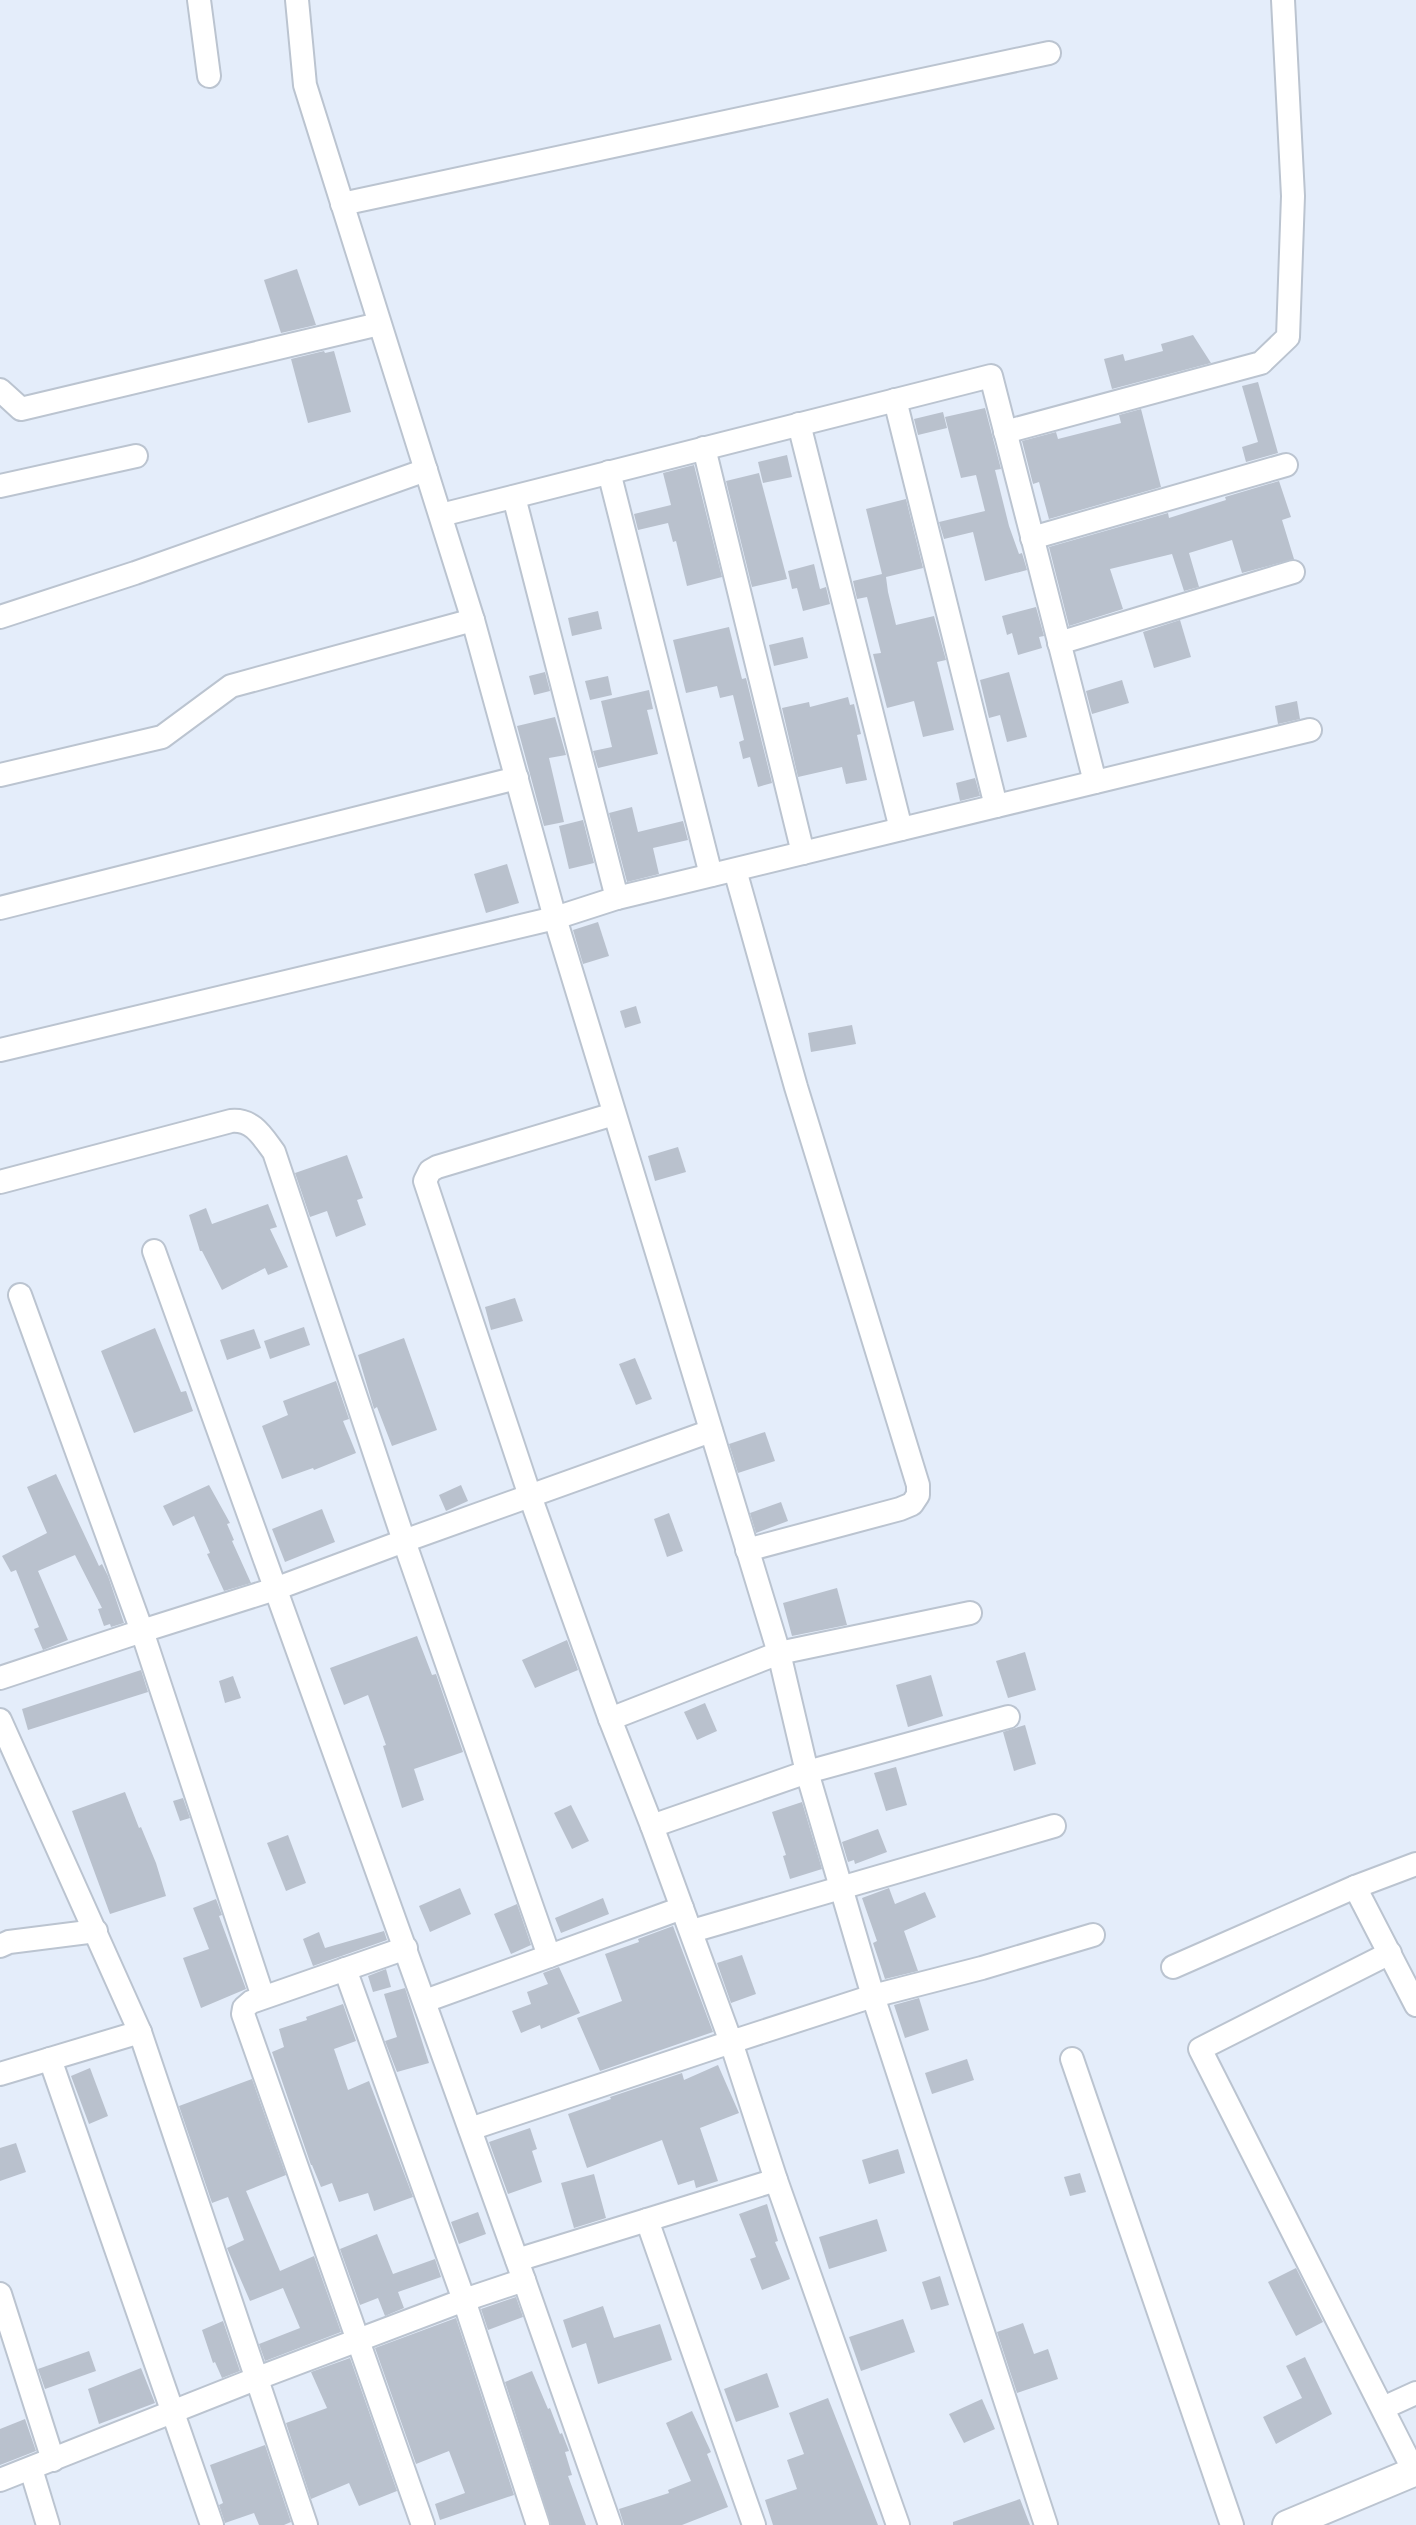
<svg xmlns="http://www.w3.org/2000/svg" width="1416" height="2525" viewBox="0 0 1416 2525" font-family="'PT Sans',sans-serif">
<rect width="100%" height="100%" fill="#e4edfa"/>
<g fill="#b9c1cd">
<path d="M297 269 316 325 281 333 264 280Z"/>
<path d="M1193 335 1211 363 1112 389 1104 359 1123 354 1125 361 1163 351 1161 344Z"/>
<path d="M324 351 325 353 334 351 351 412 308 423 291 359Z"/>
<path d="M1258 382 1278 453 1246 462 1242 447 1258 442 1242 386Z"/>
<path d="M985 408 1001 469 995 470 1009 526 1019 554 1022 553 1027 570 985 581 973 532 944 539 939 522 985 511 976 475 961 478 945 417Z"/>
<path d="M1141 409 1161 487 1049 519 1039 482 1033 484 1022 441 1056 432 1058 439 1121 423 1119 415Z"/>
<path d="M943 412 947 428 918 435 914 419Z"/>
<path d="M787 455 792 477 763 483 758 462Z"/>
<path d="M694 465 722 577 687 586 676 541 673 542 668 523 638 530 634 514 671 505 663 473Z"/>
<path d="M759 473 787 579 752 587 726 481Z"/>
<path d="M1279 481 1291 517 1282 520 1294 559 1242 573 1232 540 1189 553 1199 587 1184 591 1172 554 1110 569 1123 609 1069 626 1049 547 1168 513 1169 518 1226 500 1225 497Z"/>
<path d="M906 499 923 568 886 577 888 592 896 625 934 616 946 660 937 662 954 730 923 737 914 701 887 708 873 654 881 653 867 597 857 599 853 581 882 574 866 509Z"/>
<path d="M814 564 820 589 826 587 830 604 803 611 797 588 792 589 788 571Z"/>
<path d="M1036 607 1044 636 1039 637 1042 648 1018 655 1012 633 1007 635 1002 616Z"/>
<path d="M598 611 602 629 572 636 568 618Z"/>
<path d="M1180 620 1191 657 1154 668 1143 632Z"/>
<path d="M729 627 742 679 746 678 772 783 758 787 750 757 743 759 739 742 744 740 733 695 720 698 717 686 686 693 673 640Z"/>
<path d="M803 637 808 658 774 666 769 645Z"/>
<path d="M545 672 550 691 534 695 529 676Z"/>
<path d="M1009 672 1027 737 1007 742 1000 715 989 718 980 680Z"/>
<path d="M608 676 612 695 590 700 585 681Z"/>
<path d="M1122 680 1129 703 1092 714 1086 691Z"/>
<path d="M649 690 653 709 647 710 658 754 598 768 593 751 612 747 601 701Z"/>
<path d="M848 697 850 705 854 704 861 734 857 735 867 780 846 784 842 767 798 777 782 708 809 702 810 707Z"/>
<path d="M1297 701 1300 719 1278 724 1275 706Z"/>
<path d="M555 717 566 755 549 758 564 822 544 826 517 726Z"/>
<path d="M975 778 980 796 960 801 956 783Z"/>
<path d="M632 807 638 832 683 821 688 840 653 848 659 874 627 882 609 813Z"/>
<path d="M583 820 594 863 569 869 559 826Z"/>
<path d="M507 864 519 903 486 913 474 874Z"/>
<path d="M598 922 609 956 583 964 573 930Z"/>
<path d="M636 1006 641 1023 625 1028 620 1011Z"/>
<path d="M852 1025 856 1044 811 1052 808 1033Z"/>
<path d="M678 1147 686 1172 655 1181 648 1156Z"/>
<path d="M347 1155 363 1198 357 1200 366 1225 336 1237 327 1211 310 1217 295 1173Z"/>
<path d="M268 1204 277 1227 270 1229 288 1267 268 1275 265 1268 222 1290 202 1251H200L189 1215 206 1208 212 1224Z"/>
<path d="M515 1298 523 1321 491 1330 485 1307Z"/>
<path d="M304 1327 310 1345 270 1359 264 1341Z"/>
<path d="M155 1328 181 1392 186 1391 193 1411 134 1433 101 1351Z"/>
<path d="M254 1329 261 1348 227 1360 220 1340Z"/>
<path d="M404 1338 437 1430 392 1446 377 1407 374 1409 358 1355Z"/>
<path d="M635 1358 652 1399 636 1405 619 1364Z"/>
<path d="M336 1381 349 1419 343 1421 356 1453 314 1470 313 1468 282 1479 262 1426 288 1415 283 1401Z"/>
<path d="M765 1432 775 1461 738 1473 729 1444Z"/>
<path d="M56 1474 99 1566 102 1564 108 1576 124 1623 111 1627 110 1624 104 1626 98 1609 102 1608 75 1555 38 1571 68 1640 43 1650 34 1629 39 1627 16 1570 11 1572 2 1556 47 1533 27 1487Z"/>
<path d="M209 1485 230 1523 227 1524 234 1540 232 1541 251 1583 224 1591 207 1554 210 1553 194 1516 173 1526 163 1506Z"/>
<path d="M461 1485 468 1501 446 1511 439 1495Z"/>
<path d="M781 1502 788 1521 756 1533 750 1513Z"/>
<path d="M322 1509 335 1542 285 1562 272 1529Z"/>
<path d="M669 1513 683 1551 667 1557 654 1519Z"/>
<path d="M837 1588 847 1625 792 1636 783 1603Z"/>
<path d="M417 1636 432 1675 436 1674 463 1752 414 1769 424 1800 402 1808 383 1746 386 1745 368 1695 344 1705 330 1668Z"/>
<path d="M567 1640 578 1670 535 1688 522 1660Z"/>
<path d="M1025 1652 1036 1690 1008 1698 996 1661Z"/>
<path d="M141 1670 148 1692 28 1730 22 1709Z"/>
<path d="M931 1675 943 1716 908 1727 896 1685Z"/>
<path d="M233 1676 241 1698 225 1703 219 1681Z"/>
<path d="M705 1703 717 1731 697 1740 684 1712Z"/>
<path d="M1025 1725 1036 1764 1014 1771 1003 1732Z"/>
<path d="M896 1767 907 1805 886 1811 874 1773Z"/>
<path d="M125 1792 139 1828 141 1827 156 1863 166 1896 110 1914 72 1811Z"/>
<path d="M183 1798 190 1818 180 1821 173 1801Z"/>
<path d="M802 1802 822 1869 790 1879 783 1856 786 1855 772 1812Z"/>
<path d="M571 1805 589 1841 572 1849 554 1813Z"/>
<path d="M878 1829 887 1852 855 1864 854 1860 848 1862 842 1842Z"/>
<path d="M288 1835 306 1883 286 1891 267 1843Z"/>
<path d="M460 1888 471 1914 430 1932 419 1906Z"/>
<path d="M889 1888 895 1904 925 1892 936 1917 904 1931 918 1971 885 1979 873 1943 877 1941 862 1898Z"/>
<path d="M603 1898 609 1914 561 1933 555 1918Z"/>
<path d="M216 1899 222 1915 219 1916 246 1989 201 2008 183 1958 209 1949 193 1908Z"/>
<path d="M517 1904 531 1945 511 1954 494 1914Z"/>
<path d="M673 1926 713 2032 600 2071 577 2018 622 2001 605 1954 639 1942 638 1939Z"/>
<path d="M384 1931 387 1940 313 1966 303 1939 319 1932 325 1948Z"/>
<path d="M742 1955 756 1994 731 2003 717 1963Z"/>
<path d="M559 1967 580 2013 541 2029 540 2025 521 2033 512 2011 531 2004 527 1992 548 1984 543 1973Z"/>
<path d="M386 1969 391 1987 373 1992 368 1976Z"/>
<path d="M405 1988 429 2063 397 2072 385 2041 397 2037 384 1994Z"/>
<path d="M919 1998 929 2030 905 2038 894 2005Z"/>
<path d="M343 2004 356 2041 334 2049 348 2090 369 2081 413 2197 374 2211 368 2193 339 2202 332 2183 321 2187 312 2165H311L272 2052 284 2047 279 2029 307 2020 306 2017Z"/>
<path d="M967 2059 974 2080 932 2094 925 2073Z"/>
<path d="M718 2065 739 2113 700 2128 718 2181 696 2188 694 2180 678 2185 662 2140 587 2168 568 2114 611 2099 610 2097 682 2073 684 2080Z"/>
<path d="M90 2068 108 2116 89 2124 71 2076Z"/>
<path d="M252 2079 286 2175 246 2191 280 2271 314 2256 341 2332 265 2361 259 2344 300 2328 283 2288 250 2301 227 2248 244 2240 228 2197 212 2203 179 2106Z"/>
<path d="M530 2128 537 2149 532 2151 542 2182 508 2194 489 2142Z"/>
<path d="M16 2143 26 2172 0 2181V2148Z"/>
<path d="M898 2149 905 2173 869 2184 862 2160Z"/>
<path d="M1080 2173 1086 2192 1070 2196 1064 2177Z"/>
<path d="M594 2174 606 2218 574 2228 561 2183Z"/>
<path d="M767 2204 778 2241 775 2242 790 2279 762 2290 750 2259 756 2257 739 2214Z"/>
<path d="M478 2212 486 2234 459 2244 451 2222Z"/>
<path d="M877 2219 887 2251 829 2269 819 2237Z"/>
<path d="M377 2234 393 2274 435 2259 441 2277 398 2292 404 2308 385 2316 378 2298 360 2305 340 2249Z"/>
<path d="M1296 2268 1323 2322 1296 2336 1268 2282Z"/>
<path d="M940 2276 949 2305 931 2310 922 2282Z"/>
<path d="M516 2297 523 2317 488 2330 481 2309Z"/>
<path d="M603 2306 614 2338 660 2324 672 2360 598 2384 586 2343 572 2348 563 2320Z"/>
<path d="M456 2318 514 2495 440 2520 435 2504 465 2493 449 2451 416 2464 375 2348Z"/>
<path d="M903 2319 915 2352 861 2371 849 2337Z"/>
<path d="M223 2321 240 2371 222 2378 215 2362 213 2363 202 2330Z"/>
<path d="M1023 2323 1034 2354 1048 2349 1058 2379 1017 2393 997 2332Z"/>
<path d="M89 2351 96 2371 45 2389 38 2369Z"/>
<path d="M1305 2357 1332 2414 1276 2444 1263 2417 1302 2398 1286 2366Z"/>
<path d="M350 2358 397 2491 359 2506 349 2483 311 2499 286 2423 327 2408 311 2372Z"/>
<path d="M141 2368 155 2403 99 2424 88 2389Z"/>
<path d="M532 2371 548 2409 550 2408 560 2434 562 2433 569 2451 565 2452 572 2475 568 2476 586 2525H551L505 2382Z"/>
<path d="M767 2373 779 2407 736 2422 724 2389Z"/>
<path d="M828 2398 878 2525H773L765 2500 797 2489 787 2460 804 2454 789 2413Z"/>
<path d="M982 2399 995 2429 964 2443 949 2414Z"/>
<path d="M692 2411 711 2452 707 2454 728 2507 682 2525H624L619 2509 669 2493 668 2490 691 2481 666 2423Z"/>
<path d="M25 2419 36 2451 0 2465V2429Z"/>
<path d="M265 2445 291 2522 284 2525H259L254 2513 225 2523 219 2505 223 2503 210 2465Z"/>
<path d="M1020 2499 1030 2525H953V2522Z"/>
</g>
<g fill="none" stroke-linecap="round" stroke-linejoin="round">
<defs>
<g id="minor">
<path d="M199 0 209 76"/>
<path d="M297 0 305 85 473 620 555 918 779 1653 807 1772 873 1996 1046 2525"/>
<path d="M342 204 1049 53"/>
<path d="M0 390 21 409 379 324"/>
<path d="M895 400 996 806"/>
<path d="M799 424 901 829"/>
<path d="M1005 432 1261 363 1288 337 1293 196 1283 0"/>
<path d="M704 448 803 853"/>
<path d="M609 472 711 875"/>
<path d="M0 486 136 456"/>
<path d="M514 497 617 898"/>
<path d="M441 515 991 376 1095 782"/>
<path d="M1032 538 1286 465"/>
<path d="M0 617 135 573 426 470"/>
<path d="M1059 643 1293 572"/>
<path d="M0 775 162 737 231 686 473 620"/>
<path d="M735 870 796 1087 918 1485V1495L912 1504 900 1509 747 1550"/>
<path d="M0 908 517 778"/>
<path d="M0 1050 555 918 617 898 1310 730"/>
<path d="M614 1114 437 1167 430 1171 425 1181 530 1496 610 1719 652 1826"/>
<path d="M0 1182 231 1121C253 1119 262 1136 274 1152L404 1541 549 1956"/>
<path d="M154 1251 524 2280"/>
<path d="M0 1678 142 1631 20 1295"/>
<path d="M1008 1717 807 1772 652 1826 731 2042 873 1996 982 1968 1093 1935"/>
<path d="M610 1719 779 1653 970 1613"/>
<path d="M0 1720 140 2032 306 2525"/>
<path d="M1355 1887 1416 2005"/>
<path d="M692 1931 1054 1826"/>
<path d="M0 1946 9 1942 96 1931"/>
<path d="M406 1948 251 2002 244 2008 243 2014 423 2525"/>
<path d="M1390 1953 1200 2049 1414 2471"/>
<path d="M1173 1967 1355 1887 1416 1864"/>
<path d="M345 1969 464 2300 524 2280 610 2525"/>
<path d="M263 1997 142 1631 275 1589 404 1541 711 1431"/>
<path d="M425 2001 682 1908"/>
<path d="M50 2059 212 2525"/>
<path d="M1072 2059 1232 2525"/>
<path d="M0 2074 140 2032"/>
<path d="M470 2129 731 2042 776 2180 898 2525"/>
<path d="M647 2220 776 2180"/>
<path d="M517 2260 647 2220 754 2525"/>
<path d="M0 2294 53 2460"/>
<path d="M1383 2408 1416 2393"/>
<path d="M31 2469 48 2525"/>
<path d="M0 2480 258 2378 464 2300 538 2525"/>
</g>
<path id="tertiary" d="M1287 2525 1416 2471"/>
</defs>
<use href="#minor" stroke="#bbc4d0" stroke-width="26"/>
<use href="#tertiary" stroke="#bbc4d0" stroke-width="32"/>
<use href="#minor" stroke="#fff" stroke-width="22"/>
<use href="#tertiary" stroke="#fff" stroke-width="28"/>
</g>
</svg>
